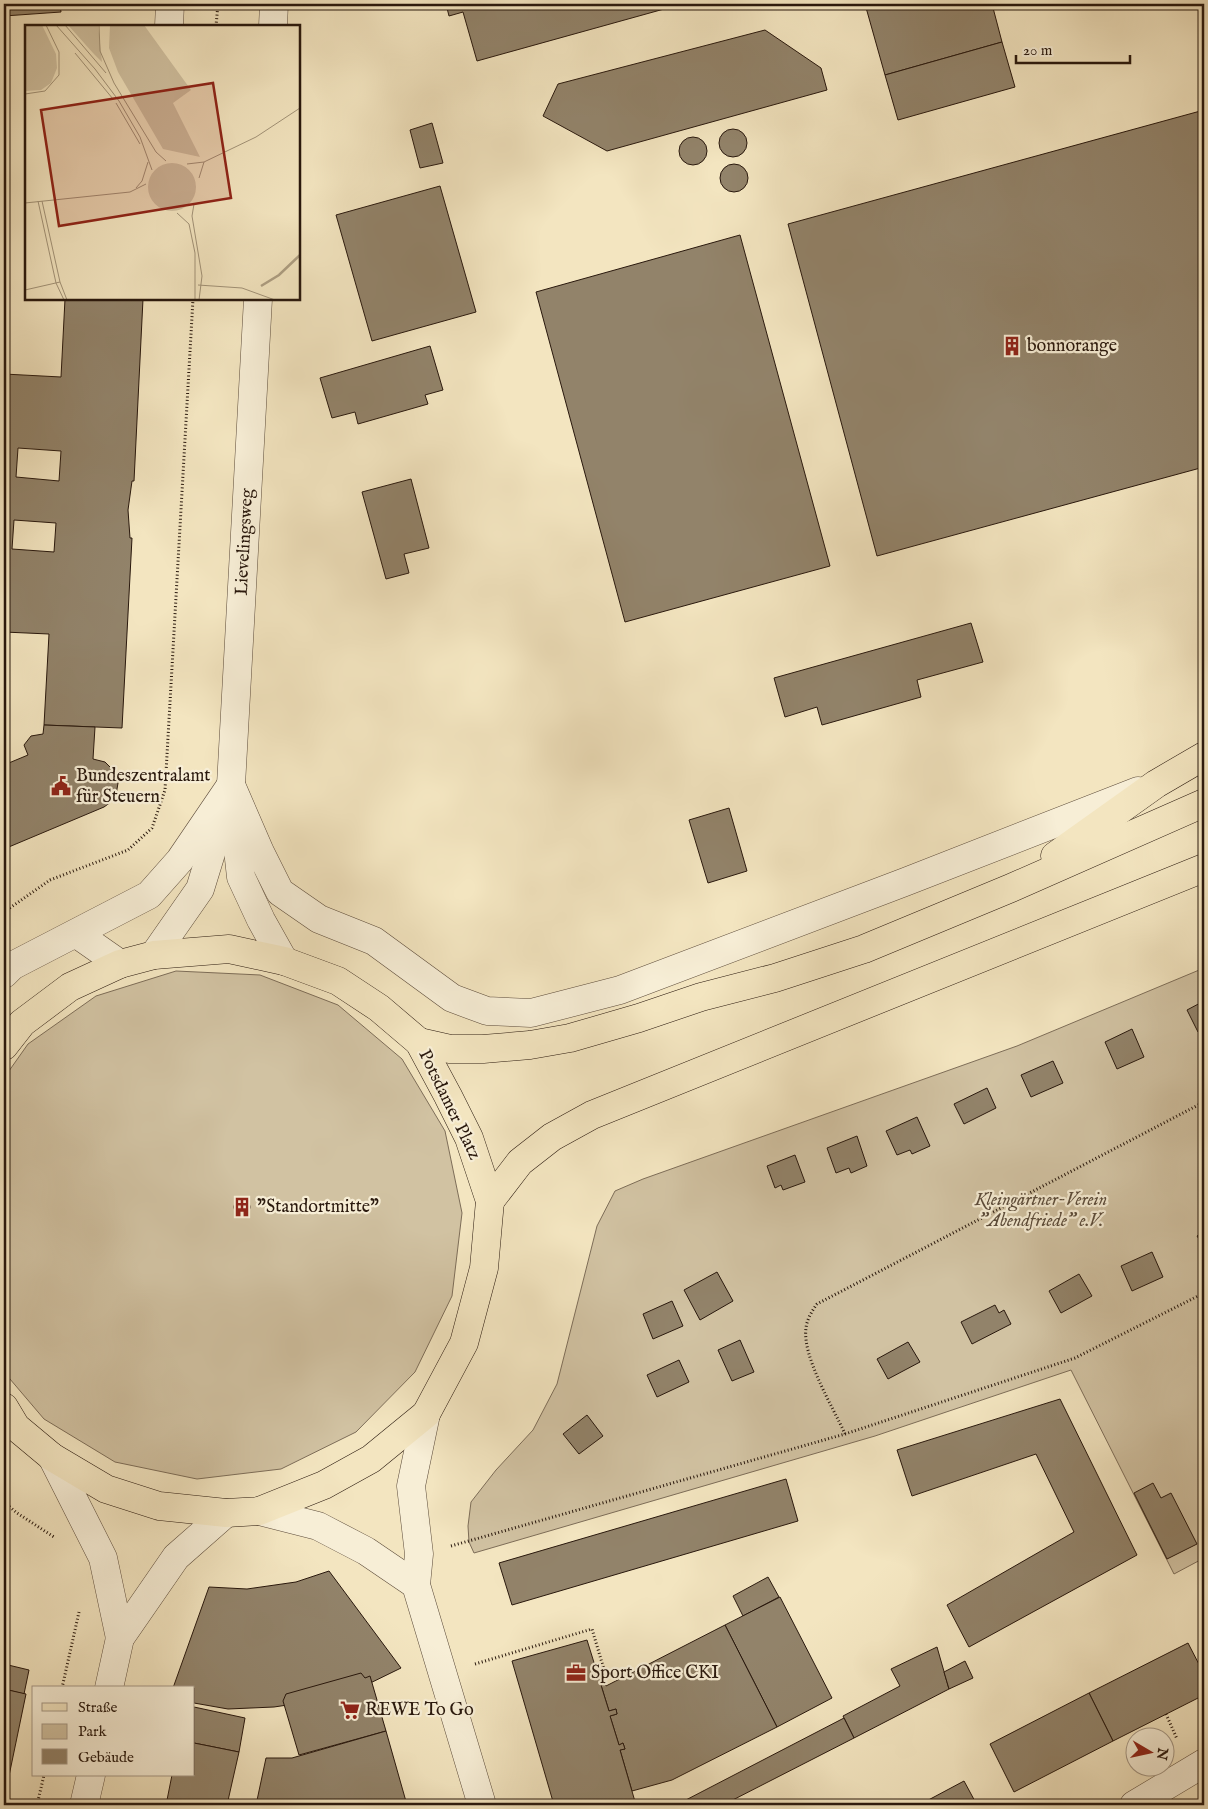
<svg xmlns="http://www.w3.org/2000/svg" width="1208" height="1809" viewBox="0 0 1208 1809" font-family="'IM FELL English',serif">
<rect width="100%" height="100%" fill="#f3e5c0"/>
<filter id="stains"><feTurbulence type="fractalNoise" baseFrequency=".004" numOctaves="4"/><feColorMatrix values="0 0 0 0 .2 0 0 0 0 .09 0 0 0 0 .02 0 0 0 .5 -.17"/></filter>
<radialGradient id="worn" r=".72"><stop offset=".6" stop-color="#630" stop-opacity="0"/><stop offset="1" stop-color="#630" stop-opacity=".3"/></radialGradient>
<g fill="#d1c2a2" stroke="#7d6d58">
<path d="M1204 968V1558L1174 1574 1071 1370 875 1436 474 1553 469 1542 468 1526 471 1502 496 1470 533 1430 557 1384 597 1226 615 1191 643 1179 1017 1046Z"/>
<path d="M176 971 260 975 338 1005 402 1059 445 1131 462 1213 452 1296 415 1372 356 1432 281 1469 197 1479 115 1462 44 1419 4 1372V1078L28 1044 96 996Z"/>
</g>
<g fill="#92836a" stroke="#29180d" fill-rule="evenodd">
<path d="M4 4H60L61 12 4 16Z"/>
<path d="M446 4H682L477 61 463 12 449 16Z"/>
<path d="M865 4H992L1002 42 885 75Z"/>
<path d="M765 30 821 68 827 90 607 151 543 116 558 84Z"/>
<path d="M1002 42 1015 87 898 120 885 75Z"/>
<path d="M1204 110V467L877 556 788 224Z"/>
<path d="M432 123 443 163 420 168 410 130Z"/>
<circle cx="733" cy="143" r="14"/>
<circle cx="693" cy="151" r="14"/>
<circle cx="734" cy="178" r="14"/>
<path d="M440 186 476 312 372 341 336 215Z"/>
<path d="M740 235 830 566 625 622 536 292Z"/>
<path d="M65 299H143L134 481H132L128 510 130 538H132L122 728 44 725 49 634 4 632V374L61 377ZM18 448 61 451 59 481 16 477ZM14 520 56 523 54 552 12 549Z"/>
<path d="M430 346 443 390 425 395 428 404 358 424 355 412 332 418 320 378Z"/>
<path d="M411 479 429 548 404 554 409 573 386 579 362 492Z"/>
<path d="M971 623 983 662 917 680 921 697 822 725 817 707 785 717 774 678Z"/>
<path d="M44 725 95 727 93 759 105 762 113 770 118 783 116 795 111 802 104 807 4 849V765L28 755 24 745 31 736 43 734Z"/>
<path d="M729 808 747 871 708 883 689 820Z"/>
<path d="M1204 1001V1028L1198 1032 1187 1010Z"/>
<path d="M1132 1029 1144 1057 1117 1069 1105 1042Z"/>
<path d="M1053 1061 1063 1083 1031 1097 1021 1075Z"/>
<path d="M987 1088 996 1108 964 1124 954 1104Z"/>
<path d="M917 1117 930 1146 912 1154 910 1150 897 1155 886 1131Z"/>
<path d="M857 1136 867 1166 851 1173 849 1168 836 1173 827 1148Z"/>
<path d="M795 1155 805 1182 783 1190 781 1185 775 1188 767 1166Z"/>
<circle cx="242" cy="1207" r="8"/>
<path d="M1204 1231V1247L1197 1236Z"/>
<path d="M1152 1252 1163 1277 1132 1291 1121 1266Z"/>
<path d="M717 1272 733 1301 700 1320 684 1290Z"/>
<path d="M1079 1274 1092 1296 1061 1313 1049 1291Z"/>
<path d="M672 1301 683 1326 653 1339 643 1314Z"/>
<path d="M995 1305 999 1313 1004 1310 1011 1324 972 1344 961 1322Z"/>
<path d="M740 1340 754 1372 732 1381 718 1350Z"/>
<path d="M908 1342 920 1362 888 1379 877 1359Z"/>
<path d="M679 1360 689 1382 657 1397 647 1375Z"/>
<path d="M1060 1399 1137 1555 969 1647 947 1605 1074 1532 1036 1454 912 1496 897 1450Z"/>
<path d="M587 1415 603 1436 579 1454 563 1434Z"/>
<path d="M786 1479 798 1521 512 1605 499 1563Z"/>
<path d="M1153 1483 1161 1498 1171 1493 1197 1544 1167 1559 1134 1493Z"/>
<path d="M329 1571 401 1668 358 1689 321 1700 274 1707 228 1709 194 1703V1688H173L209 1587 247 1589 296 1582Z"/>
<path d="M768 1577 779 1597 743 1616 733 1596Z"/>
<path d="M780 1597 832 1698 777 1727 725 1625Z"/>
<path d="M725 1625 777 1727 672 1780 632 1791 620 1750 625 1749 623 1743 619 1745 610 1716 617 1714 616 1709 609 1711 601 1685 605 1684 606 1686Z"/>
<path d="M587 1640 609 1711 616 1709 617 1714 610 1716 619 1745 623 1743 625 1749 620 1750 636 1805H554L512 1661Z"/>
<path d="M1188 1643 1204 1674V1695L1113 1741 1089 1693Z"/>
<path d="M937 1647 949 1689 854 1738 843 1716 900 1686 891 1669Z"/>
<path d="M965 1661 973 1678 949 1689 944 1672Z"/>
<path d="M4 1664 29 1670 24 1694 4 1689Z"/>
<path d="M361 1673 365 1678 370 1676 386 1731 299 1755 283 1701 286 1694Z"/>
<path d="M4 1689 26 1694 4 1800Z"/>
<path d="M1089 1693 1113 1741 1014 1792 990 1744Z"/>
<path d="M194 1707 245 1718 239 1752 194 1743Z"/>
<path d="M844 1718 854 1738 723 1805H670L682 1802Z"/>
<path d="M386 1731 407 1805H256L266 1758H292Z"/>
<path d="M194 1743 239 1752 227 1805H166L172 1775H194Z"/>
<path d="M964 1781 977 1805H919Z"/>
</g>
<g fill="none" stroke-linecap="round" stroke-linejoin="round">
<defs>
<g id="minor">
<path d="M169 26 170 4"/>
<path d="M273 26 274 4"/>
<path d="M258 299 231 785 241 877 261 920 284 961"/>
<path d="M231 785 260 852 280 892 319 919 374 941 452 998 487 1011 531 1013 620 990 905 882 1138 791"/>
<path d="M77 934 120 964"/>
<path d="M154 955 200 889 224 811"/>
<path d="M4 974 12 966 149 895 180 860 231 785"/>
<path d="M426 1414 411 1486 419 1554 416 1585 482 1805"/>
<path d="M52 1457 103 1558 120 1638"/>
<path d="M259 1511 318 1526 366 1551 416 1585"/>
<path d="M109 1688 120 1638 176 1557 226 1513"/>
<path d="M84 1805 91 1775"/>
<path d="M1134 1805 1204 1763"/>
</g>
<path id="major" d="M4 1046 22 1023 70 987 120 964 154 955 229 949 284 961 338 981 379 1008 419 1042 448 1096 469 1138 490 1201 484 1268 464 1343 426 1414 371 1459 324 1485 259 1511 226 1513 159 1506 106 1489 52 1457 16 1427 4 1407"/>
<g id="highway">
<path d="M1055 856 1156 784 1204 756"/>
<path d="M419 1042 450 1049H483L530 1045 570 1038 639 1018 701 997 775 978 864 949 1011 888 1204 803"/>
<path d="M490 1201 520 1162 552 1137 592 1115 1204 868"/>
</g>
</defs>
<use href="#minor" stroke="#5c4b3a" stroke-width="29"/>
<use href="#major" stroke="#29180d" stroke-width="29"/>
<use href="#highway" stroke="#29180d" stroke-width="29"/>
<g stroke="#29180d" stroke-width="3" stroke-dasharray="1 2.5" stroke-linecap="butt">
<path d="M216 26 218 4"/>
<path d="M4 912 50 880 128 850 152 828 165 790 193 299"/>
<path d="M845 1434C833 1407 802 1357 806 1328 807 1319 812 1311 817 1304L1204 1102"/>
<path d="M4 1502 17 1513 54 1537"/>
<path d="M451 1546 845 1434 1075 1358 1204 1293"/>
<path d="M475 1664 592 1629 605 1673"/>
<path d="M62 1688 79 1612"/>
<path d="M1166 1714 1177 1739"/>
<path d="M37 1805 44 1775"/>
<path d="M1092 1805 1100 1800"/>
</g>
<use href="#minor" stroke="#f7eed6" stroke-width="28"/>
<use href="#major" stroke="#f3e5c0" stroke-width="28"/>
<use href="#highway" stroke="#f3e5c0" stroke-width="28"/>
</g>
<defs>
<symbol id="building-bare" viewBox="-9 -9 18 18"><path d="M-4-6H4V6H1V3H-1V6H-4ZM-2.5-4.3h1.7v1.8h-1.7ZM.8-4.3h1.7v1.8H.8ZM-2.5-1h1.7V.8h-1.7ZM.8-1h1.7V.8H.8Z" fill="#8f2418" stroke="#f7eed6" stroke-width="2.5" paint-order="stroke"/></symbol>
<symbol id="civic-bare" viewBox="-9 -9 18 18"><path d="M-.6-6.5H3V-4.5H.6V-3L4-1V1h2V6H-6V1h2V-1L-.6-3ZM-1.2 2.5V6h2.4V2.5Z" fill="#8f2418" stroke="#f7eed6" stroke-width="2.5" paint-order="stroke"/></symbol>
<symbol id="office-bare" viewBox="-9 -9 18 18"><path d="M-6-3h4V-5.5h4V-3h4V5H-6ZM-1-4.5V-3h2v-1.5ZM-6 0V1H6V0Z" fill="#8f2418" stroke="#f7eed6" stroke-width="2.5" paint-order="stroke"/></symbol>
<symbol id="supermarket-bare" viewBox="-9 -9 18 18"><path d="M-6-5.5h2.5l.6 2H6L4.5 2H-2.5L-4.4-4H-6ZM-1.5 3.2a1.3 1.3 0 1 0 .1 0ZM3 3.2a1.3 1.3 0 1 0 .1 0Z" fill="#8f2418" stroke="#f7eed6" stroke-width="2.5" paint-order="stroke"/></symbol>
</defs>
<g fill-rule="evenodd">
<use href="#building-bare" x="998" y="332" width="28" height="28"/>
<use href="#civic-bare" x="47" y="772" width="28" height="28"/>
<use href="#building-bare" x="228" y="1193" width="28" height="28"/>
<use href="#office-bare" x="562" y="1659" width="28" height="28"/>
<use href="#supermarket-bare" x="336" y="1696" width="28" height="28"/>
</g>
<g text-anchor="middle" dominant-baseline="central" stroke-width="4.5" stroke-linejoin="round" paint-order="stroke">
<g font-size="18" fill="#29180d" stroke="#f7eed6" text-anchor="start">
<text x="1027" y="346">bonnorange</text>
<text x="76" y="776">Bundeszentralamt<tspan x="76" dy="21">für Steuern</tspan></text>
<text x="257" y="1207">"Standortmitte"</text>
<text x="591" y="1673">Sport Office CKI</text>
<text x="365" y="1710">REWE To Go</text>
</g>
<g font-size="18" fill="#29180d" stroke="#f7eed6">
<text transform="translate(245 542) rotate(-87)">Lievelingsweg</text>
<text transform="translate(449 1105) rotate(64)">Potsdamer Platz</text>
</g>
<g font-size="18" font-style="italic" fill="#5b4b3a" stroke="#f7eed6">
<text x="1041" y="1200">Kleingärtner-Verein<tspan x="1041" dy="21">"Abendfriede" e.V.</tspan></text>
</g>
</g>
<g transform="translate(25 25)">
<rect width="275" height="275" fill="#f3e5c0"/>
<path d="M0 0H17L31 29 32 43 26 58 16 65 0 66ZM43 0H73L77 37 68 28ZM85 0H119L166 65 148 78 175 132 138 124 93 47 84 23ZM123 162a24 24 0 1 1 48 0a24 24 0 1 1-48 0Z" fill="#d1c2a2"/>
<path fill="none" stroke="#ae9f83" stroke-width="2.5" d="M236 261 254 250 275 230"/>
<path fill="none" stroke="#a29378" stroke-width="1" d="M31 0 70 44 94 76 115 112 127 145M40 0 81 48M74 0 75 26 89 58 131 127 141 136M50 28 88 74M0 69 20 66 34 50V27L21 0M91 78 115 119M162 139 179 137 231 112 275 83M174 153 179 137M111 163 117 156 123 137M13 176 31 258M17 176 35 257M0 178 105 167 121 159M169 179 167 191 177 251 174 275M152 188 164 199 170 228V275M31 258 39 275M173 260 217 263 250 275M0 265 35 257 42 275"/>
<path fill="#8f2418" fill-opacity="0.15" stroke="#8f2418" stroke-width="2.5" d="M188 58 206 173 34 201 16 85Z"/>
<rect width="275" height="275" fill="none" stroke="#29180d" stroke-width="2.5"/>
</g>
<rect width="1208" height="1809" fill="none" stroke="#f3e5c0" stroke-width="20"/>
<rect x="5" y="5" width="1198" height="1799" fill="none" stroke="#29180d" stroke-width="2.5"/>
<rect x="10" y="10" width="1188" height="1789" fill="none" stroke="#29180d"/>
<rect x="32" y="1686" width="162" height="90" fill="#f7eed6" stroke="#a59886"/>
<rect x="42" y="1703" width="25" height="8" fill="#f3e5c0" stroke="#a59886"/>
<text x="78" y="1712" font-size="15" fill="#29180d">Straße</text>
<rect x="42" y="1724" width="25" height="15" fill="#d1c2a2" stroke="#a59886"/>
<text x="78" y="1736" font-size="15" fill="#29180d">Park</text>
<rect x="42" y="1749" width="25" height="15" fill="#92836a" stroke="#a59886"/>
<text x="78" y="1762" font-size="15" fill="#29180d">Gebäude</text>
<g transform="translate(1150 1752) rotate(99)"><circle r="24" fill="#f7eed6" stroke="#a59886"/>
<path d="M0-4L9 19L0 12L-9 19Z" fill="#8f2418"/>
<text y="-8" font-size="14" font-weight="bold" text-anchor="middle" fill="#29180d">N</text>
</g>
<path d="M1016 55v8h114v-8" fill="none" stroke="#29180d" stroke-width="2.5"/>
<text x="1023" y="55" font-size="15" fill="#29180d" stroke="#f7eed6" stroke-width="4" paint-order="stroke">20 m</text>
<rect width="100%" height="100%" filter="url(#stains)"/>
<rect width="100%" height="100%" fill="url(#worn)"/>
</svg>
